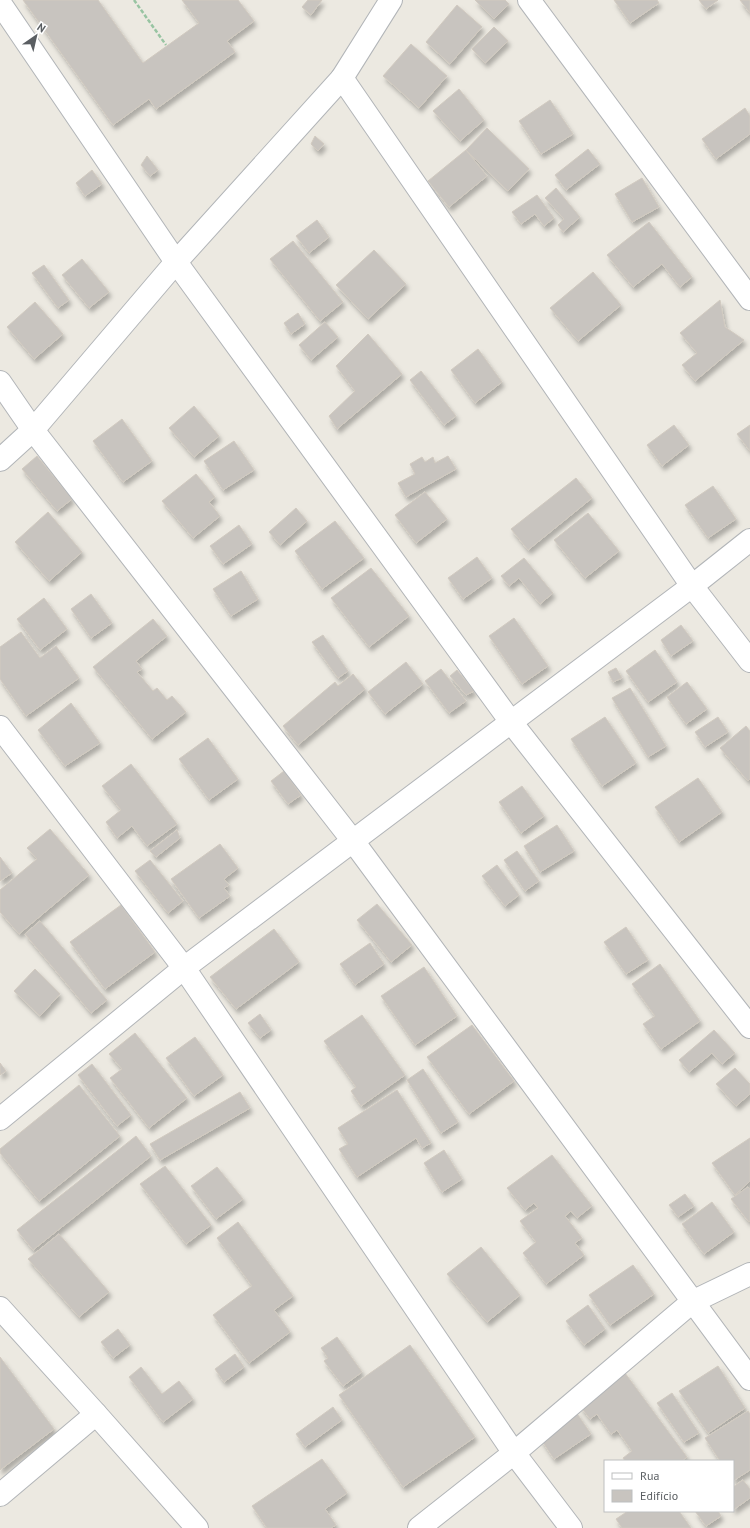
<svg xmlns="http://www.w3.org/2000/svg" width="750" height="1528" viewBox="0 0 750 1528" font-family="'PT Sans',sans-serif">
<defs>
<filter id="shadow"><feDropShadow dx="2.5" dy="4.5" stdDeviation="2" flood-color="#0004"/></filter>
</defs>
<rect width="100%" height="100%" fill="#ece9e1"/>
<g fill="#c8c4bf" stroke="#d1cac0" filter="url(#shadow)">
<path d="M23 0H98L143 63 199 23 182 0H238L254 21 227 41 235 52 156 109 149 99 113 125Z"/>
<path d="M308 0H322L311 15 302 7Z"/>
<path d="M475 0H505L509 4 494 19Z"/>
<path d="M614 0H657L659 3 630 23Z"/>
<path d="M699 0H718L706 9Z"/>
<path d="M740 0H750V13Z"/>
<path d="M457 5 482 27 450 64 426 42Z"/>
<path d="M494 27 508 41 485 63 472 49Z"/>
<path d="M411 44 447 76 419 108 383 76Z"/>
<path d="M459 89 484 120 460 141 433 111Z"/>
<path d="M550 100 573 134 541 154 519 121Z"/>
<path d="M745 108 750 116V134L716 159 702 139Z"/>
<path d="M487 128 529 169 508 191 466 150Z"/>
<path d="M315 136 324 144 318 151 311 144Z"/>
<path d="M588 149 600 164 566 190 555 175Z"/>
<path d="M466 150 487 176 449 207 428 181Z"/>
<path d="M147 156 158 170 150 176 141 165Z"/>
<path d="M92 170 102 184 85 196 76 183Z"/>
<path d="M642 178 659 207 632 222 615 194Z"/>
<path d="M556 188 580 217 563 232 558 225 564 219 545 198Z"/>
<path d="M537 195 554 218 544 226 535 214 521 224 512 212Z"/>
<path d="M317 220 329 237 309 253 296 236Z"/>
<path d="M649 222 692 277 680 287 662 264 633 287 607 255Z"/>
<path d="M293 241 343 302 320 321 270 259Z"/>
<path d="M374 250 406 284 368 319 336 285Z"/>
<path d="M82 259 109 292 89 308 62 275Z"/>
<path d="M44 265 69 300 58 308 32 273Z"/>
<path d="M593 272 621 305 578 341 550 308Z"/>
<path d="M720 300 725 327 744 340 695 381 682 365 697 353 680 333Z"/>
<path d="M35 302 63 334 34 359 7 327Z"/>
<path d="M298 313 305 324 291 334 284 323Z"/>
<path d="M325 322 338 337 311 360 299 345Z"/>
<path d="M368 334 402 374 337 429 329 416 355 391 336 366Z"/>
<path d="M478 349 502 382 475 403 451 370Z"/>
<path d="M421 371 456 416 444 425 410 380Z"/>
<path d="M194 406 219 436 194 457 169 428Z"/>
<path d="M122 419 152 461 123 482 93 441Z"/>
<path d="M674 425 689 445 662 466 647 445Z"/>
<path d="M750 425V451L737 434Z"/>
<path d="M234 441 254 470 223 490 204 461Z"/>
<path d="M37 456 72 499 57 511 22 469Z"/>
<path d="M448 456 456 469 406 497 398 483 415 474 410 464 422 457 425 462 433 457 435 463Z"/>
<path d="M196 474 215 497 209 502 220 516 193 538 162 501Z"/>
<path d="M576 478 592 498 528 550 511 529Z"/>
<path d="M713 486 736 519 708 538 685 505Z"/>
<path d="M425 492 447 519 416 543 395 515Z"/>
<path d="M296 508 307 521 280 545 269 532Z"/>
<path d="M48 512 82 552 49 581 15 542Z"/>
<path d="M588 513 619 551 585 578 554 540Z"/>
<path d="M335 521 364 558 322 589 295 551Z"/>
<path d="M239 525 252 544 223 564 210 546Z"/>
<path d="M477 557 492 578 463 599 448 578Z"/>
<path d="M524 558 553 593 540 604 519 578 509 586 501 576Z"/>
<path d="M371 568 409 616 369 647 331 598Z"/>
<path d="M241 571 258 599 231 616 213 589Z"/>
<path d="M91 594 112 623 91 638 71 609Z"/>
<path d="M44 598 67 629 40 650 17 619Z"/>
<path d="M514 618 548 666 522 684 489 636Z"/>
<path d="M153 619 167 636 136 661 142 669 137 672 153 691 157 688 167 700 172 696 186 712 152 739 93 667Z"/>
<path d="M681 625 693 641 671 656 661 640Z"/>
<path d="M21 632 40 658 56 646 79 678 26 716 0 679V647Z"/>
<path d="M323 635 348 671 338 678 312 642Z"/>
<path d="M655 650 677 682 648 702 626 671Z"/>
<path d="M406 662 423 684 385 714 368 692Z"/>
<path d="M616 668 622 678 613 682 608 672Z"/>
<path d="M441 669 466 701 449 713 425 681Z"/>
<path d="M457 670 474 691 466 695 450 676Z"/>
<path d="M353 674 365 689 298 745 283 726 335 682 338 686Z"/>
<path d="M687 682 707 709 686 724 667 697Z"/>
<path d="M630 688 666 746 648 757 612 698Z"/>
<path d="M71 703 100 743 65 766 38 730Z"/>
<path d="M605 717 636 763 602 786 571 739Z"/>
<path d="M718 717 728 732 705 747 695 732Z"/>
<path d="M746 726 750 731V779L748 781 720 748Z"/>
<path d="M208 738 238 779 209 800 179 759Z"/>
<path d="M131 764 177 824 147 846 132 826 117 838 106 822 121 810 102 786Z"/>
<path d="M284 771 301 795 288 804 271 781Z"/>
<path d="M698 778 722 812 679 842 655 807Z"/>
<path d="M522 786 544 816 521 833 499 802Z"/>
<path d="M557 825 574 851 540 872 524 846Z"/>
<path d="M50 829 89 875 19 934 0 912V890L37 859 27 848Z"/>
<path d="M177 830 180 838 156 857 150 851Z"/>
<path d="M220 844 238 868 224 879 229 885 224 888 230 896 199 918 171 879Z"/>
<path d="M517 851 539 881 525 891 504 860Z"/>
<path d="M0 857 12 873 0 881Z"/>
<path d="M150 860 183 901 168 913 135 871Z"/>
<path d="M497 865 519 895 505 906 482 876Z"/>
<path d="M377 904 412 945 391 962 357 920Z"/>
<path d="M121 905 155 952 105 989 70 942Z"/>
<path d="M40 921 107 1000 91 1013 25 934Z"/>
<path d="M626 927 648 960 626 974 604 942Z"/>
<path d="M274 929 299 962 236 1009 210 977Z"/>
<path d="M370 943 384 964 355 985 340 964Z"/>
<path d="M660 964 700 1021 661 1049 643 1024 655 1016 632 984Z"/>
<path d="M424 967 457 1016 415 1045 381 996Z"/>
<path d="M35 969 60 994 40 1016 14 991Z"/>
<path d="M260 1014 271 1030 260 1038 248 1023Z"/>
<path d="M362 1015 405 1075 361 1106 351 1091 356 1087 324 1041Z"/>
<path d="M472 1025 514 1081 469 1114 427 1057Z"/>
<path d="M714 1030 735 1053 722 1064 712 1053 689 1072 679 1060Z"/>
<path d="M135 1033 187 1098 149 1128 110 1078 122 1069 109 1054Z"/>
<path d="M195 1037 223 1075 194 1096 166 1058Z"/>
<path d="M0 1063 6 1071 0 1075Z"/>
<path d="M92 1064 131 1115 117 1126 78 1075Z"/>
<path d="M735 1068 750 1084V1094L736 1106 716 1084Z"/>
<path d="M423 1069 458 1122 441 1133 407 1080Z"/>
<path d="M79 1085 120 1136 39 1201 0 1153V1149Z"/>
<path d="M397 1090 431 1143 422 1148 416 1138 357 1177 339 1149 348 1144 338 1128Z"/>
<path d="M240 1092 250 1108 160 1160 150 1144Z"/>
<path d="M136 1136 151 1156 33 1250 17 1230Z"/>
<path d="M750 1138V1181L735 1195 712 1163Z"/>
<path d="M444 1150 462 1179 442 1192 424 1163Z"/>
<path d="M552 1155 592 1206 577 1218 571 1211 565 1216 582 1238 575 1243 584 1255 546 1284 523 1253 536 1242 520 1221 538 1208 534 1203 525 1210 507 1188Z"/>
<path d="M165 1166 211 1225 186 1244 140 1184Z"/>
<path d="M217 1167 243 1199 216 1219 191 1186Z"/>
<path d="M748 1187 750 1189V1221L749 1222 731 1199Z"/>
<path d="M685 1194 694 1206 678 1217 669 1205Z"/>
<path d="M712 1202 734 1232 704 1254 682 1224Z"/>
<path d="M238 1222 293 1296 274 1310 290 1332 249 1363 213 1315 252 1286 217 1238Z"/>
<path d="M59 1234 109 1292 79 1317 28 1259Z"/>
<path d="M481 1247 520 1295 487 1322 447 1274Z"/>
<path d="M633 1265 654 1294 610 1325 589 1295Z"/>
<path d="M588 1305 605 1329 584 1345 566 1321Z"/>
<path d="M118 1329 130 1345 113 1358 101 1342Z"/>
<path d="M337 1337 362 1372 343 1386 324 1361 328 1358 321 1348Z"/>
<path d="M410 1345 475 1437 403 1487 339 1395Z"/>
<path d="M235 1354 244 1367 224 1382 215 1369Z"/>
<path d="M0 1357 54 1429 0 1470Z"/>
<path d="M718 1366 745 1408 708 1433 679 1391Z"/>
<path d="M141 1367 162 1394 179 1381 193 1399 163 1422 129 1377Z"/>
<path d="M625 1373 687 1457 682 1461H625L623 1458 632 1451 617 1430 611 1434 597 1414 590 1419 580 1406Z"/>
<path d="M672 1393 699 1433 684 1442 657 1403Z"/>
<path d="M333 1407 342 1420 305 1447 296 1434Z"/>
<path d="M748 1411 750 1414V1470L733 1481V1461H720L705 1438Z"/>
<path d="M576 1412 591 1434 554 1459 540 1438Z"/>
<path d="M322 1459 347 1493 325 1509 336 1525 331 1528H267L252 1506Z"/>
<path d="M743 1480 750 1489V1498L733 1510V1487Z"/>
<path d="M628 1511H679L691 1528H622L616 1519Z"/>
<path d="M695 1511H718L721 1516 706 1526Z"/>
</g>
<g fill="none" stroke-linecap="round" stroke-linejoin="round">
<defs>
<g id="street">
<path d="M529 0 750 299"/>
<path d="M0 3 176 262 511 722 750 1027"/>
<path d="M342 78 692 586 750 661"/>
<path d="M0 382 33 430 353 841 750 1379"/>
<path d="M0 460 33 430 176 262 342 78 391 0"/>
<path d="M0 727 184 968 514 1453 571 1528"/>
<path d="M0 1119 184 968 692 586 750 540"/>
<path d="M0 1308 96 1414 197 1528"/>
<path d="M0 1495 96 1414"/>
<path d="M419 1528 514 1453 692 1302 750 1274"/>
</g>
</defs>
<use href="#street" stroke="#b2b5b8" stroke-width="24"/>
<path stroke="#98c4a2" stroke-width="2.5" stroke-dasharray="4 2" stroke-linecap="butt" d="M134 0 166 45"/>
<use href="#street" stroke="#fff" stroke-width="22"/>
</g>
<rect x="604" y="1460" width="130" height="52" fill="#ffffff" stroke="#bdbfc0"/>
<rect x="612" y="1473" width="20" height="6" fill="#ffffff" stroke="#bdbfc0"/>
<text x="640" y="1480" font-size="12" fill="#5a5e62">Rua</text>
<rect x="612" y="1490" width="20" height="12" fill="#c8c4bf" stroke="#bdbfc0"/>
<text x="640" y="1500" font-size="12" fill="#5a5e62">Edifício</text>
<g transform="translate(36 36) rotate(34)" stroke="#ffffff" stroke-width="3" paint-order="stroke">
<path d="M0-3L7 15L0 10L-7 15Z" fill="#5a5e62"/>
<text y="-6" font-size="11" font-weight="bold" text-anchor="middle" fill="#5a5e62">N</text>
</g>
</svg>
